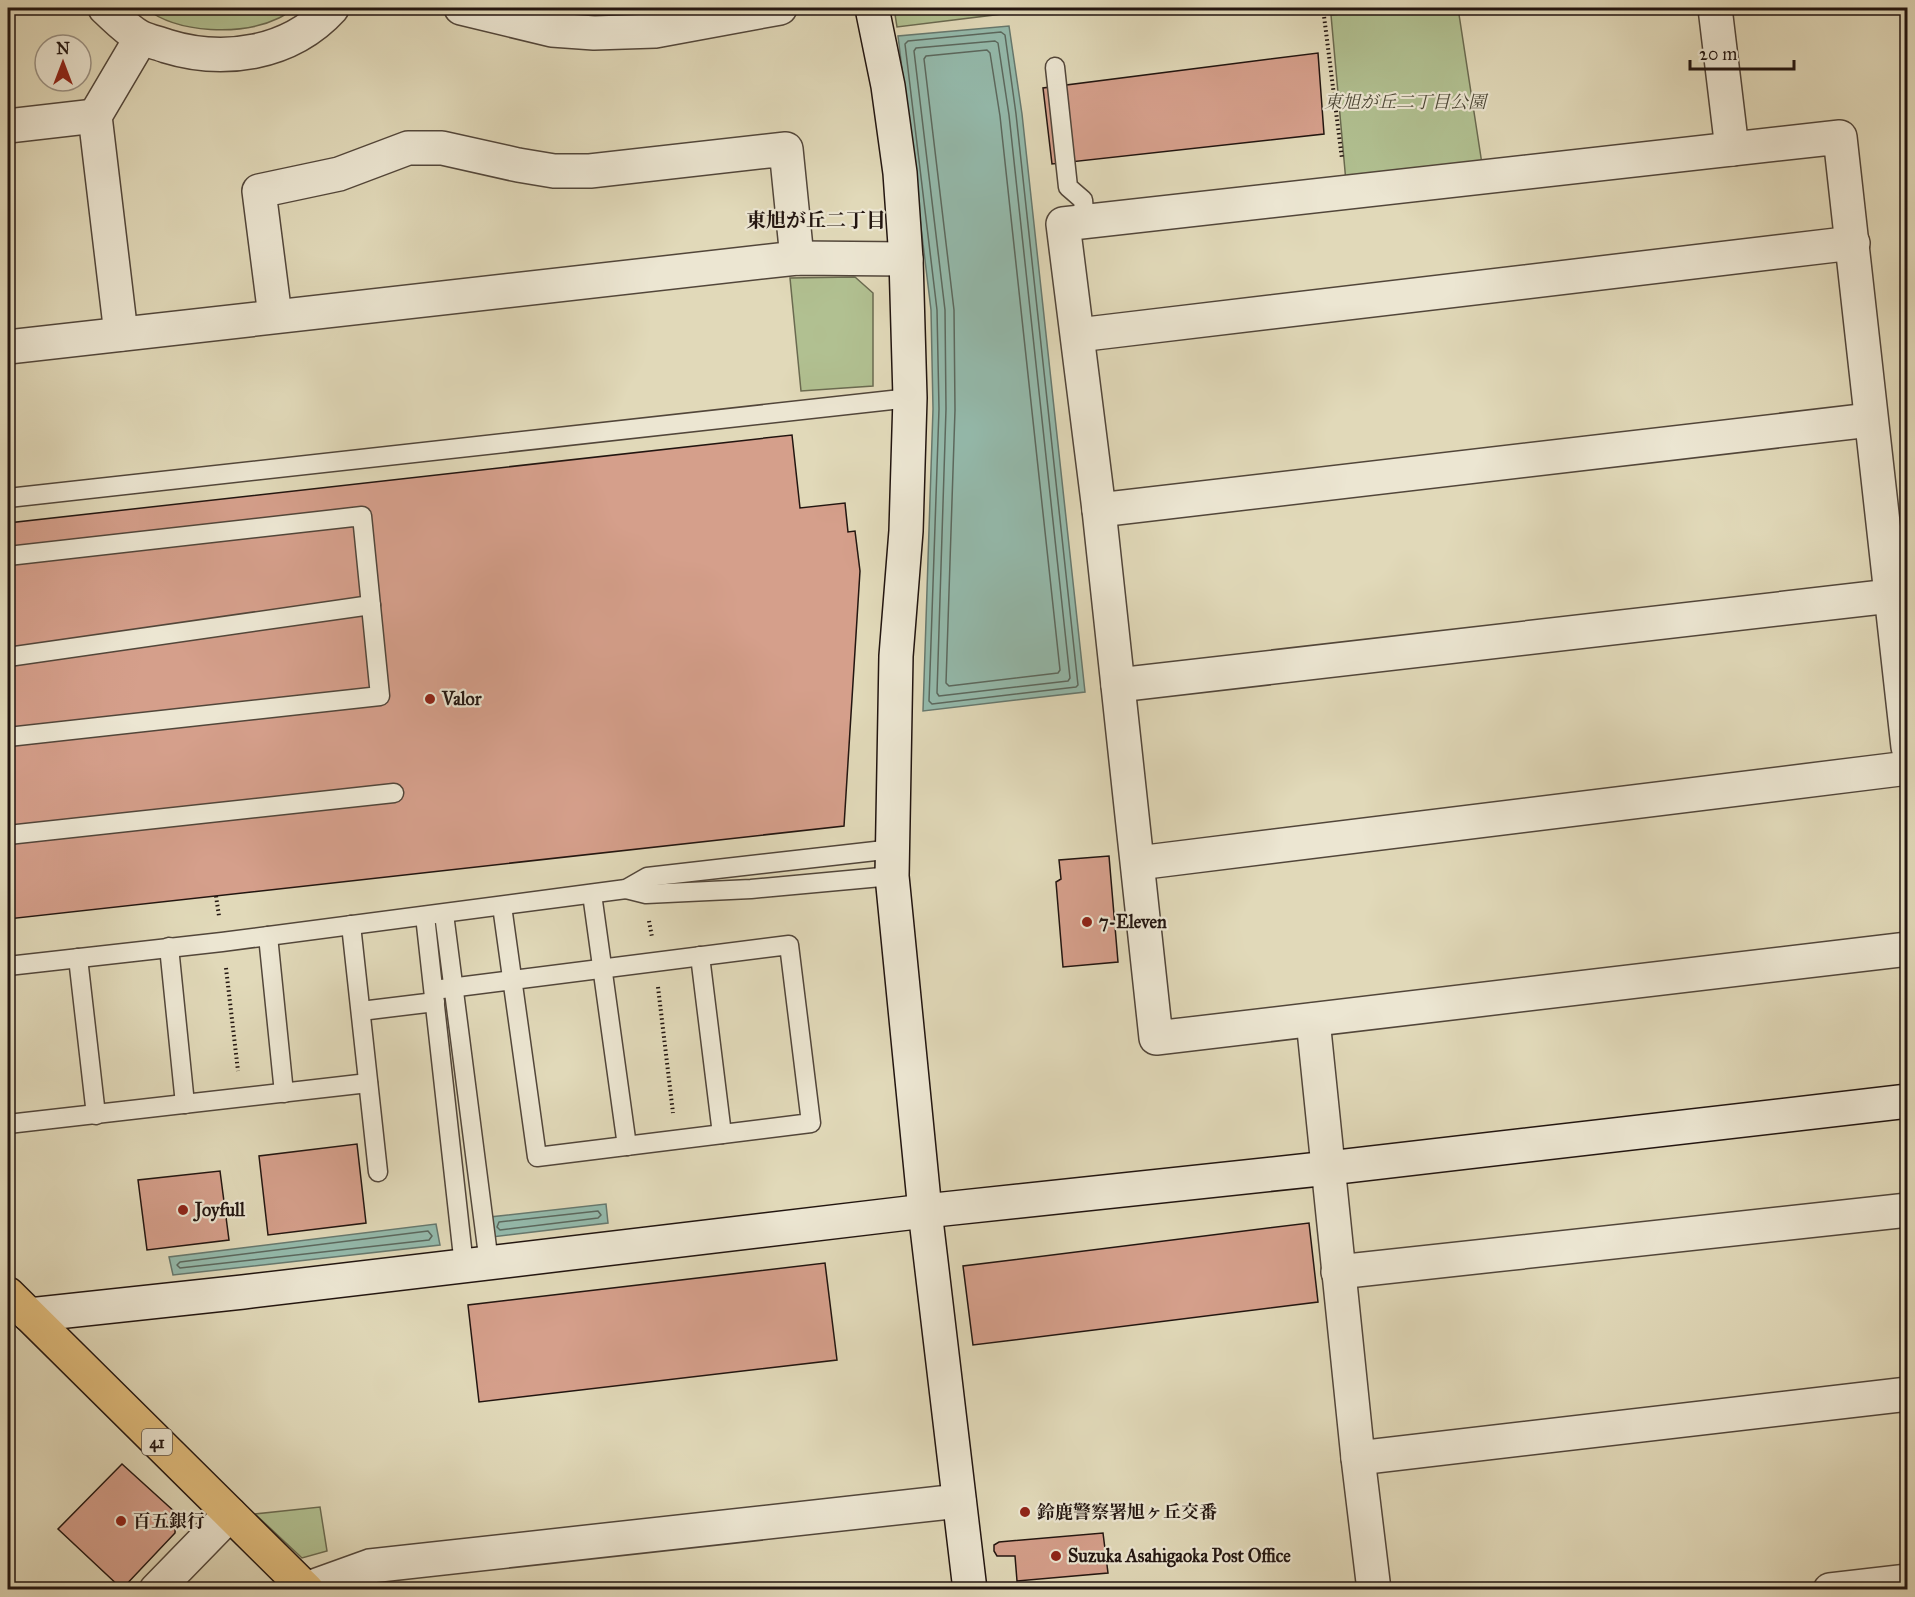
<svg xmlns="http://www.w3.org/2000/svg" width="1915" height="1597" viewBox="0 0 1915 1597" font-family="'IM FELL Great Primer','Noto Serif JP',serif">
<rect width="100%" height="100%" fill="#e1d9b9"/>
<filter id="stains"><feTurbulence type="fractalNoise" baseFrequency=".00333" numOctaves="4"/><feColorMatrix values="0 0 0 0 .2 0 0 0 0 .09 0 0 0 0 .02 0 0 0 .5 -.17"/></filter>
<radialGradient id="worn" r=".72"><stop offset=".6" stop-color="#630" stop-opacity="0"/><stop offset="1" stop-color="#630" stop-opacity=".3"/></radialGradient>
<g fill="#b1c091" stroke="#6a6a50" stroke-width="1.5">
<path d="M145 8H294C290 11 284 16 279 18 242 36 178 34 145 8Z"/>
<path d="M894 8H1001L1002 14 897 27Z"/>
<path d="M1402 8H1458L1482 164 1346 182 1331 15Z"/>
<path d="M855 277 873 293V386L801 391 790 278Z"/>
<path d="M320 1507 327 1551 302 1558 255 1514Z"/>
</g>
<g fill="#94baac" stroke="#66786e" stroke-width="1.5">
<path d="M1009 26 1022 114 1085 692 923 711 933 409 931 310 898 36Z"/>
<path d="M606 1204 608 1223 492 1237 490 1217Z"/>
<path d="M436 1224 440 1245 173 1275 169 1257Z"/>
</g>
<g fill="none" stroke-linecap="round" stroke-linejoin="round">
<g stroke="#5b685e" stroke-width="1.5">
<path d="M1001 32 1005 35 1016 114 1078 685 1076 687 932 704 929 701 939 409 937 310 905 44 908 41Z"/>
<path d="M995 41 998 43 1009 115 1070 678 1068 681 939 696 937 693 946 409 945 310 914 51 916 48Z"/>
<path d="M987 50 990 53 1000 116 1060 670 1058 673 949 686 946 683 955 410 954 310 924 59 926 56Z"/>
<path d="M598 1211 601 1215 598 1218 500 1230 497 1227 499 1222Z"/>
<path d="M428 1231 432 1236 429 1240 180 1268 177 1265 180 1262Z"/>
</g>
</g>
<g fill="#d59f8b" stroke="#221510" stroke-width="1.5">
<path d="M1318 53 1324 134 1052 164 1043 88Z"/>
<path d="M792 435 800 508 845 503 848 532 855 531 860 571 844 826 8 919V523Z"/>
<path d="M1109 856 1118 962 1063 967 1056 882 1061 879 1059 860Z"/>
<path d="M357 1144 366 1223 268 1235 259 1156Z"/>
<path d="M220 1171 229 1240 147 1250 138 1180Z"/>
<path d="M1309 1223 1318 1302 973 1345 963 1266Z"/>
<path d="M825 1263 837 1360 479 1402 468 1305Z"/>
<path d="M122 1464 176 1513 175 1533 122 1589 58 1529Z"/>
<path d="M1103 1533 1108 1573 1017 1581 1015 1556H997L994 1551V1545L999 1542Z"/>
</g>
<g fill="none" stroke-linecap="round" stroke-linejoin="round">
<defs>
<g id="lane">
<path d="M1055 67 1068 187 1083 200 1085 222"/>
<path d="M8 498 910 398"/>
<path d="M8 556 362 516 380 696 8 737"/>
<path d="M8 657 371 605"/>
<path d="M8 835 394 793"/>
<path d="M626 889 646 894 751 889 892 876"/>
<path d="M592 894 627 1146"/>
<path d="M444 914 489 1263"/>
<path d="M425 916 464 1266"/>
<path d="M351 925 378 1172"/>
<path d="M268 936 284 1093"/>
<path d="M169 947 185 1104"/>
<path d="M700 956 722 1134"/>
<path d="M78 958 96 1115"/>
<path d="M8 966 222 942 626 889 647 877 893 849"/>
<path d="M434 990 789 945 811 1123 537 1157 502 906"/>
<path d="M361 1011 435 1002"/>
<path d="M8 1124 368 1083"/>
</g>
<g id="street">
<path d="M105 8C116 18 127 30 140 37 148 41 158 43 166 46 224 64 290 54 332 8"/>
<path d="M461 8 552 30 594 33 655 31 780 8"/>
<path d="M1715 8 1732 149"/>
<path d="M8 126 95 116"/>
<path d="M275 316 259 191 339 174 408 148H442L518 165 554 171H590L786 149 797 258"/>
<path d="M121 334 95 116 141 38"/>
<path d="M1078 335 1853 243"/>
<path d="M8 347 797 258 906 259"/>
<path d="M1099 510 1870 420"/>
<path d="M1118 685 1908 594"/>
<path d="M1908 747 1840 137 1063 224 1099 510 1156 1038 1908 949"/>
<path d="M1138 863 1908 768"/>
<path d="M1313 1020 1358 1458 1374 1590"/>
<path d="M1338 1272 1908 1210"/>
<path d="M1358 1458 1908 1394"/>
<path d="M306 1589 370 1566 959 1501"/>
<path d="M156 1590 230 1514"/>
<path d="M1830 1590 1908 1581"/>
</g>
<g id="secondary">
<path d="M872 8 888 86 900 173 906 259 910 398 906 531 896 656 892 876 925 1211 970 1590"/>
<path d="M29 1315 243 1292 925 1211 1329 1168 1908 1101"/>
</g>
<path id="primary" d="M8 1294 307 1590"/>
</defs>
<use href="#lane" stroke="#52463a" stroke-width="21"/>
<use href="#street" stroke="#52463a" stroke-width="36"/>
<use href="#secondary" stroke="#221510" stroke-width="36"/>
<use href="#primary" stroke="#221510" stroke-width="36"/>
<g stroke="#221510" stroke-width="4" stroke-dasharray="1.5 3" stroke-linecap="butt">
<path d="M1323 8 1342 159"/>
<path d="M216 896 219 916"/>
<path d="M649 921 652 937"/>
<path d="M226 968 238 1071"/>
<path d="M658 987 673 1113"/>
</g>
<use href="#lane" stroke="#ece6d2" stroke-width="18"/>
<use href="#street" stroke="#ece6d2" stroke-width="33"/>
<use href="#secondary" stroke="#ece6d2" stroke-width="33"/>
<use href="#primary" stroke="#e0bc7c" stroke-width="33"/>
</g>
<g fill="#8f2418" stroke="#ece6d2" stroke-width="2">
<circle cx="430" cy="699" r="6"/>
<circle cx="1087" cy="922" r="6"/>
<circle cx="183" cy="1210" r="6"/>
<circle cx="1025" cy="1512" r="6"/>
<circle cx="121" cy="1521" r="6"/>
<circle cx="1056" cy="1556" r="6"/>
</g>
<g text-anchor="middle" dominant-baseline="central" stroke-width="4.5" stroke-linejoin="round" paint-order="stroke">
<rect fill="#ece6d2" stroke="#5f544a" stroke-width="1.5" x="142" y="1429" width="30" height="26" rx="4.5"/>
<g font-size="16" font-weight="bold" fill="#221510">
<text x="157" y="1442">41</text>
</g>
<g font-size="18" font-style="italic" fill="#4d4837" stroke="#ece6d2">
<text x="1405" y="102">東旭が丘二丁目公園</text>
</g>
<g font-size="18" font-weight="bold" fill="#221510" stroke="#ece6d2" text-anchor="start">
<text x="442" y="699">Valor</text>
<text x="1099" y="922">7-Eleven</text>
<text x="195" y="1210">Joyfull</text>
<text x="1037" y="1512">鈴鹿警察署旭ヶ丘交番</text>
<text x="133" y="1521">百五銀行</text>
<text x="1068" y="1556">Suzuka Asahigaoka Post Office</text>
</g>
<g font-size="20" font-weight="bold" fill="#221510" stroke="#ece6d2">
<text x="816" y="220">東旭が丘二丁目</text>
</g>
</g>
<rect width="1915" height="1597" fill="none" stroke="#e1d9b9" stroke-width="30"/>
<rect x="9" y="9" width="1897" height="1579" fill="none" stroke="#221510" stroke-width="3"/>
<rect x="15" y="15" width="1885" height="1567" fill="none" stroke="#221510" stroke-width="1.5"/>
<g transform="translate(63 63)"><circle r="28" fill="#ece6d2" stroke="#9b9284" stroke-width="1.5"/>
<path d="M0-4.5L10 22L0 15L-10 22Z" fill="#8f2418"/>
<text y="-9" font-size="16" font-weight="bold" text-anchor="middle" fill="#221510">N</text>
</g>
<path d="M1690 60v9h104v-9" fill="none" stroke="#221510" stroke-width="3"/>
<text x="1699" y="60" font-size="18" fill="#221510" stroke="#ece6d2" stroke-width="4.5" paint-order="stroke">20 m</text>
<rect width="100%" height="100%" filter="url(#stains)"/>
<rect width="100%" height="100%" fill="url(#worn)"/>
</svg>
